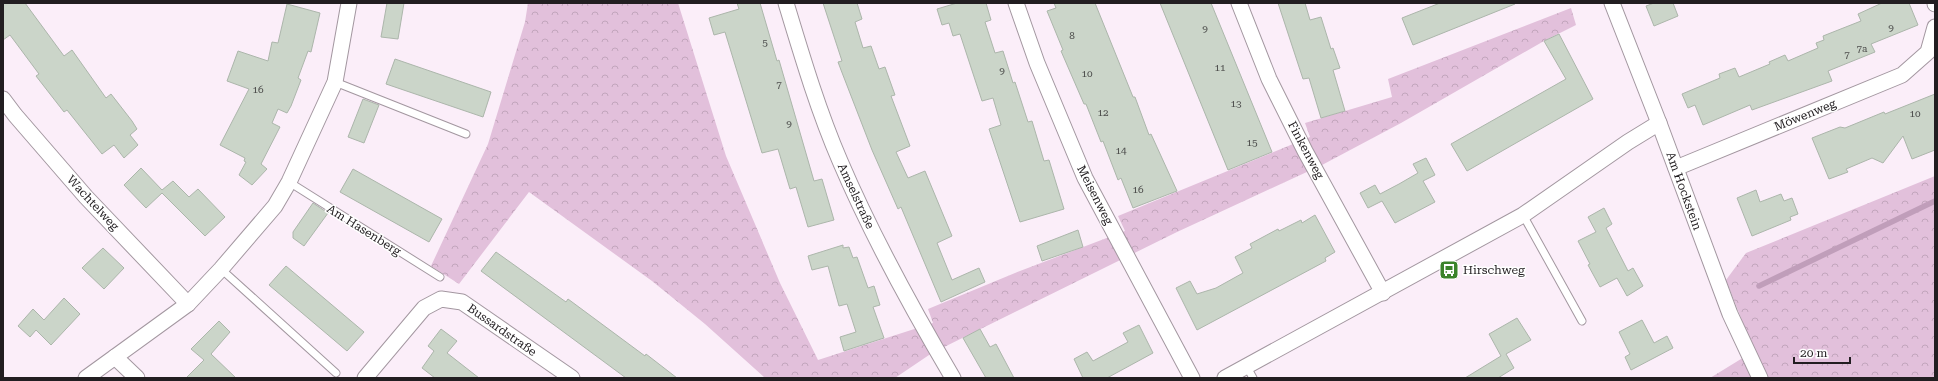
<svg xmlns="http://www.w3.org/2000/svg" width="1938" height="381" viewBox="0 0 1938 381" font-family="'Roboto Serif',serif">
<defs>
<pattern id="forest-crowns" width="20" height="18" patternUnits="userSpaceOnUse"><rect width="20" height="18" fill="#e2c0db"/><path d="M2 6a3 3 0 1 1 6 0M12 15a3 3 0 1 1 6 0" fill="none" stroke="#c2a5bc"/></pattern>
</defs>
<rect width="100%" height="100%" fill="#fbeef9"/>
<g fill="url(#forest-crowns)">
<path d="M528 3H678L726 156 780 283 818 360 933 323 928 309 1015 273 1125 231 1118 216 1310 137 1305 123 1392 97 1388 79 1571 8 1576 25 1544 41 1401 123 1322 165 1177 232 932 353 895 378H765L705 324 652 281 529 192 459 284 431 266 488 144 525 22Z"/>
<path d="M1935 176V378H1710L1754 351 1726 280 1746 253Z"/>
</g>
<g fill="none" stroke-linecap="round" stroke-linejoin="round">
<path stroke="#c09eba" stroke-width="5.5" d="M1759 286 1935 201"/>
</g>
<g fill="#cbd5c9" stroke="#acb6ab">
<path d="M3 3H25L64 56 72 50 106 98 111 94 132 121 137 129 130 135 138 145 124 158 114 145 102 154 67 110 64 112 36 76 39 74 10 35 3 40Z"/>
<path d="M387 3H404L398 39 381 37Z"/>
<path d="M737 3H760L777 61 779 60 814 181 822 179 834 220 808 227 796 187 790 189 778 149 762 153 725 32 714 35 709 18 739 9Z"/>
<path d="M823 3H857L862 19 855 22 863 48 871 46 879 69 885 67 895 95 891 96 910 146 896 152 908 178 925 171 952 236 937 243 952 280 979 268 985 282 941 302 901 207 898 209 872 150 841 70 838 62 842 61Z"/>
<path d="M957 3H986L991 20 985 22 995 53 1003 51 1013 83 1015 82 1028 122 1032 121 1044 161 1049 160 1064 209 1020 222 989 129 1001 125 993 98 982 101 960 34 953 36 949 23 942 25 937 9Z"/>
<path d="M1054 3H1095L1133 97H1135L1149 135 1151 134 1177 191 1133 208 1121 178 1118 180 1103 141 1101 142 1086 104H1084L1061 51 1063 50 1047 11 1056 8Z"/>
<path d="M1160 3H1211L1272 152 1228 170Z"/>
<path d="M1278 3H1305L1310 20 1321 17 1331 49 1333 48 1340 68 1333 70 1345 111 1321 118 1309 78 1303 79Z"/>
<path d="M1440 3H1515V4L1413 45 1402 18Z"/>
<path d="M1654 3H1673L1678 16 1654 26 1646 6Z"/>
<path d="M1882 3H1909L1918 25 1871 44 1875 52 1828 71 1832 81 1752 110 1750 105 1703 125 1695 105 1688 108 1682 94 1720 78 1719 74 1735 68 1739 77 1770 64 1769 62 1785 55 1788 61 1818 48 1816 43 1824 40 1823 36 1861 21 1858 14Z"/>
<path d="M287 4 320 13 311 52 308 51 298 78 301 80 291 106 287 113 278 109 272 123 280 127 261 164 267 169 252 185 239 175 246 162 244 161 245 158 220 145 249 89 227 81 238 51 268 61 272 42 278 43Z"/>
<path d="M1559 34 1593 99 1467 171 1451 144 1566 79 1544 41Z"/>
<path d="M395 59 491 92 483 117 386 84Z"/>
<path d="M1935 94V150L1912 159 1903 136 1883 163 1872 158 1846 169 1848 172 1829 179 1812 138 1840 127 1845 128 1884 112 1885 114Z"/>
<path d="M363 99 379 105 364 143 348 137Z"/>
<path d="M1426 158 1435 175 1423 181 1435 202 1395 223 1382 201 1368 208 1360 193 1375 185 1380 194 1399 184 1418 173 1413 164Z"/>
<path d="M141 168 162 190 173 181 189 197 198 189 225 217 205 236 162 193 146 208 124 185Z"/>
<path d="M353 169 442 219 429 242 340 192Z"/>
<path d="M1756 190 1760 202 1781 194 1784 201 1792 198 1798 214 1790 217 1791 220 1752 236 1737 198Z"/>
<path d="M313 203 328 213 304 246 293 238V232Z"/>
<path d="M1604 208 1612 224 1606 228 1628 271 1633 268 1643 286 1627 296 1617 278 1600 287 1588 265 1590 264 1578 241 1596 232 1588 217Z"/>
<path d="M1315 215 1335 252 1325 258 1326 261 1197 330 1176 288 1190 281 1197 294 1216 288 1243 273 1235 257 1252 248 1250 244 1278 229 1279 231 1301 220 1302 223Z"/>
<path d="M1078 230 1083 247 1042 261 1037 246Z"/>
<path d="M843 245V248L849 247 853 258 857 257 868 288 874 286 880 305 873 307 884 338 844 351 840 337 856 332 847 304 839 306 828 266 812 270 808 256Z"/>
<path d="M103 248 124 268 104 289 82 268Z"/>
<path d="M496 252 566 302 568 299 645 356 646 354 677 378H626L481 271Z"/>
<path d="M286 266 364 332 347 351 269 285Z"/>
<path d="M64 298 80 314 51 345 36 330 30 337 18 326 33 309 44 320Z"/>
<path d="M1517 318 1531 340 1506 354 1514 368 1498 378H1465L1501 356 1489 334Z"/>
<path d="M1642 320 1654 343 1667 336 1673 348 1631 370 1625 357 1630 354 1619 332Z"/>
<path d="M219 321 230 332 211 354 236 378H186L204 360 191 349Z"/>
<path d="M1139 325 1153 353 1107 378H1083L1074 359 1087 352 1093 361 1128 342 1123 333Z"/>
<path d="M441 329 457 341 447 353 479 378H435L422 368 434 351 428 346Z"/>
<path d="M980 329 990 347 996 344 1014 378H986L963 338Z"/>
</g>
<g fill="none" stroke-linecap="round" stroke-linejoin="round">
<defs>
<g id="service">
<path d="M335 82 466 134"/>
<path d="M289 182 440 277"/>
<path d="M1523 215 1582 321"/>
<path d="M221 269 336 373"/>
<path d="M1247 367 1253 378"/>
</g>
<g id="minor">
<path d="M786 3C802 56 818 110 840 161 872 236 911 307 953 378"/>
<path d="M1016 3 1037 63 1085 178 1192 378"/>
<path d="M1239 3 1269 79 1305 151 1383 293"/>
<path d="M1612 3 1659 123 1730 314 1760 378"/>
<path d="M1935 3V4"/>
<path d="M3 99 15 115 86 197 188 304"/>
<path d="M1676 168 1902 75 1928 52 1935 27"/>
<path d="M115 357 137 378"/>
<path d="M86 378 188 304 221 269 275 206 289 182 335 82 349 3"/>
<path d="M365 378 424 308 441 299 462 302 572 378"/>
<path d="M1225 378 1523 215 1628 142 1659 123"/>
</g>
</defs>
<use href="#service" stroke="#a397a0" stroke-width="9"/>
<use href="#minor" stroke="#a397a0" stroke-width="17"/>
<use href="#service" stroke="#fff" stroke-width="7"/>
<use href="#minor" stroke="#fff" stroke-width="15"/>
</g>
<defs>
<symbol id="bus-square" viewBox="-11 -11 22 22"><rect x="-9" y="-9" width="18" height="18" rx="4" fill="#3a832a" stroke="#fff"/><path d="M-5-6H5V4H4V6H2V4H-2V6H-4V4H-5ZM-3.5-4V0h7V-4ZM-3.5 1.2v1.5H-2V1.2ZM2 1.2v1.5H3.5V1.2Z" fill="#fff"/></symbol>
</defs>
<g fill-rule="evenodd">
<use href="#bus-square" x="1438" y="259" width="22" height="22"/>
</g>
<g text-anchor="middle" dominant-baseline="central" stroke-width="3" stroke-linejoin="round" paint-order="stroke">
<g font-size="10" fill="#4c4c4b">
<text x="1891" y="27">9</text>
<text x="1205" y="28">9</text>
<text x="1072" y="35">8</text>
<text x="765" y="42">5</text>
<text x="1862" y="48">7a</text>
<text x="1847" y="54">7</text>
<text x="1220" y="67">11</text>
<text x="1002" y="70">9</text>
<text x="1087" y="73">10</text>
<text x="779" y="84">7</text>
<text x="258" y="89">16</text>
<text x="1236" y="103">13</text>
<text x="1103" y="112">12</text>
<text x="1915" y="113">10</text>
<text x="789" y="123">9</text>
<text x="1252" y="142">15</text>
<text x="1121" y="150">14</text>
<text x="1138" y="189">16</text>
</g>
<g font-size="12" fill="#221e21" stroke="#fff">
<text transform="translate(1805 115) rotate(-22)">Möwenweg</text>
<text transform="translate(1306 150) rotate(62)">Finkenweg</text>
<text transform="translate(1684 191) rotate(70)">Am Hockstein</text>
<text transform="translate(1095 195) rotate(63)">Meisenweg</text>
<text transform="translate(856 196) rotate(65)">Amselstraße</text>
<text transform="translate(93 203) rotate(47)">Wachtelweg</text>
<text transform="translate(364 230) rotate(32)">Am Hasenberg</text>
<text transform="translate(502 330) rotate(35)">Bussardstraße</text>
</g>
<g font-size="12" fill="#221e21" stroke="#fff" text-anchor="start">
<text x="1463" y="270">Hirschweg</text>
</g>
</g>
<rect width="1938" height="381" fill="none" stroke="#221e21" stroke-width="8"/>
<path d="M1794 357v6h56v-6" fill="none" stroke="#221e21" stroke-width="2"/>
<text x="1800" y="357" font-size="12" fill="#221e21" stroke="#ffffff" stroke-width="3" paint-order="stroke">20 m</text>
</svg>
